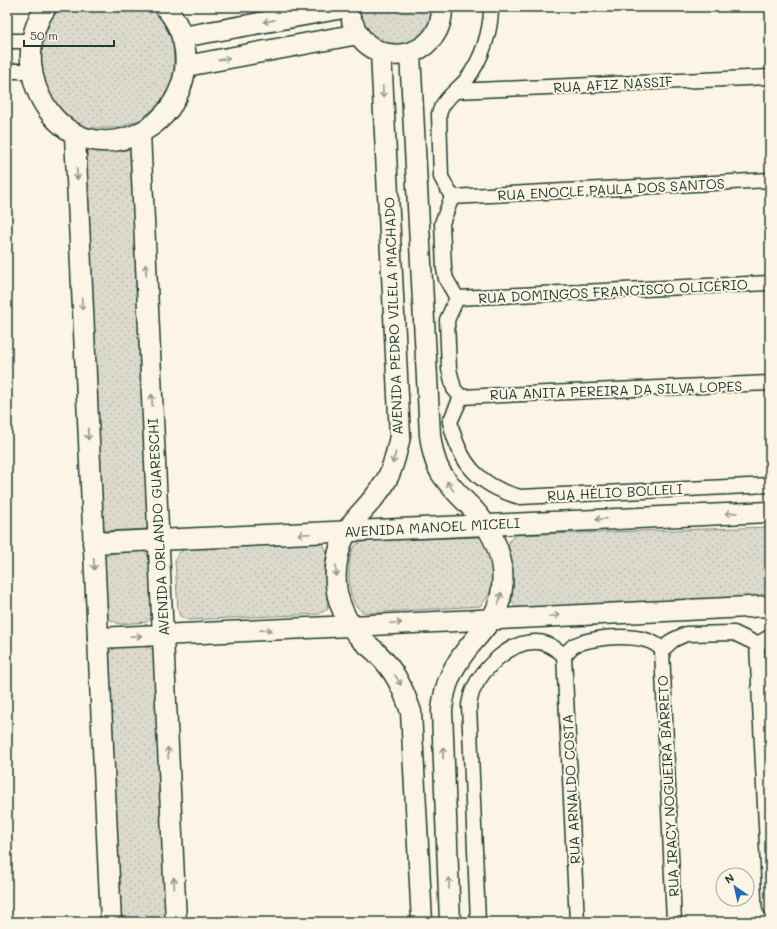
<svg xmlns="http://www.w3.org/2000/svg" width="777" height="929" viewBox="0 0 777 929" font-family="Mali,sans-serif">
<defs>
<pattern id="grass-dots" width="8" height="8" patternUnits="userSpaceOnUse"><rect width="8" height="8" fill="#dcdacc"/><path d="M2 2h.1M6 6h.1" fill="none" stroke="#bcbcb0" stroke-width="1.8" stroke-linecap="round"/></pattern>
</defs>
<rect width="100%" height="100%" fill="#fcf5e5"/>
<filter id="ink" filterUnits="userSpaceOnUse"><feTurbulence type="fractalNoise" baseFrequency=".025" numOctaves="2"/><feDisplacementMap in="SourceGraphic" scale="8" xChannelSelector="R" yChannelSelector="G"/><feConvolveMatrix kernelMatrix="1 2 1 2 8 2 1 2 1" color-interpolation-filters="sRGB"/></filter>
<g filter="url(#ink)">
<g fill="url(#grass-dots)" stroke="#7e8c80">
<path d="M62 7H150L160 14 173 39 174 69 170 86 158 105 142 119 116 128H86L57 115 39 88 42 29Z"/>
<path d="M359 7H433L429 29 410 45H383L363 28Z"/>
<path d="M131 147 148 529 103 531 85 149 119 150Z"/>
<path d="M770 527V597L517 609 512 603 513 581 511 558 508 548 510 540 515 535Z"/>
<path d="M479 537C498 554 499 589 480 606L368 613C363 612 360 611 357 607 347 597 346 557 355 546 358 543 363 542 367 541Z"/>
<path d="M320 543 324 545 327 554 324 568 328 609 319 614 188 620 180 616 178 610 175 560 179 553 185 549Z"/>
<path d="M143 551 151 558 154 615 147 622 120 624 108 619 105 615 102 561C110 549 129 551 143 551Z"/>
<path d="M139 645 153 649 158 655 171 922H117L104 656C114 645 126 646 139 645Z"/>
</g>
<g fill="none" stroke-linecap="round" stroke-linejoin="round">
<defs>
<g id="street">
<path d="M491 7C491 32 482 59 467 79 457 91 443 99 439 114L441 177 452 197 442 223 444 269 446 279 457 298 447 320 449 369 454 389 461 397 450 422C460 464 479 486 520 497L770 485"/>
<path d="M7 41H28"/>
<path d="M7 71H26"/>
<path d="M456 91 770 77"/>
<path d="M452 197 770 180"/>
<path d="M457 298 770 283"/>
<path d="M461 397 770 383"/>
<path d="M757 644 770 907"/>
<path d="M662 650 674 922"/>
<path d="M564 655 577 922"/>
<path d="M478 922 469 705C470 700 471 694 473 690 483 668 511 640 537 642 547 642 556 649 564 655 568 652 571 647 575 645 595 636 647 631 662 650L673 640 686 634 734 633 757 644 770 637"/>
</g>
<g id="secondary">
<path d="M46 7C0 75 66 175 145 130 164 119 177 101 183 80 190 55 183 27 165 7"/>
<path d="M352 21C369 73 443 62 442 7"/>
<path d="M182 37 349 7"/>
<path d="M381 53 400 436C397 450 394 466 387 479 379 495 364 508 353 522 335 546 330 583 343 611 347 620 354 632 361 639 366 644 372 648 377 653 395 671 403 688 411 712L422 922"/>
<path d="M410 53 430 435C432 448 434 461 441 473 450 487 461 497 473 509 495 533 507 563 501 595 498 614 484 629 472 643 454 664 444 684 442 711L450 922"/>
<path d="M186 66 358 34"/>
<path d="M140 133 176 922"/>
<path d="M75 135 111 922"/>
<path d="M93 543 770 512"/>
<path d="M98 638 770 606"/>
</g>
</defs>
<use href="#street" stroke="#1f3d34" stroke-width="17"/>
<use href="#secondary" stroke="#1f3d34" stroke-width="23"/>
<use href="#street" stroke="#fcf5e5" stroke-width="14"/>
<use href="#secondary" stroke="#fcf5e5" stroke-width="20"/>
</g>
<defs><path id="oneway-shaft" d="M-6 0H5M1.5-3L5.5 0L1.5 3" fill="none" stroke-width="1.6" stroke-linecap="round" stroke-linejoin="round"/></defs>
<g stroke="#8e998c">
<use href="#oneway-shaft" transform="translate(269 21) rotate(170)"/>
<use href="#oneway-shaft" transform="translate(224 59) rotate(-11)"/>
<use href="#oneway-shaft" transform="translate(383 92) rotate(87)"/>
<use href="#oneway-shaft" transform="translate(77 174) rotate(87)"/>
<use href="#oneway-shaft" transform="translate(146 270) rotate(-93)"/>
<use href="#oneway-shaft" transform="translate(82 304) rotate(87)"/>
<use href="#oneway-shaft" transform="translate(152 400) rotate(-93)"/>
<use href="#oneway-shaft" transform="translate(88 434) rotate(87)"/>
<use href="#oneway-shaft" transform="translate(394 458) rotate(106)"/>
<use href="#oneway-shaft" transform="translate(450 486) rotate(-125)"/>
<use href="#oneway-shaft" transform="translate(731 513) rotate(177)"/>
<use href="#oneway-shaft" transform="translate(601 519) rotate(177)"/>
<use href="#oneway-shaft" transform="translate(304 534) rotate(177)"/>
<use href="#oneway-shaft" transform="translate(94 564) rotate(87)"/>
<use href="#oneway-shaft" transform="translate(336 571) rotate(89)"/>
<use href="#oneway-shaft" transform="translate(500 598) rotate(-77)"/>
<use href="#oneway-shaft" transform="translate(554 616) rotate(-3)"/>
<use href="#oneway-shaft" transform="translate(396 623) rotate(-3)"/>
<use href="#oneway-shaft" transform="translate(266 630) rotate(-3)"/>
<use href="#oneway-shaft" transform="translate(136 636) rotate(-3)"/>
<use href="#oneway-shaft" transform="translate(398 680) rotate(58)"/>
<use href="#oneway-shaft" transform="translate(168 753) rotate(-93)"/>
<use href="#oneway-shaft" transform="translate(443 753) rotate(-92)"/>
<use href="#oneway-shaft" transform="translate(174 883) rotate(-93)"/>
<use href="#oneway-shaft" transform="translate(449 883) rotate(-92)"/>
</g>
</g>
<g text-anchor="middle" dominant-baseline="central" stroke-width="4" stroke-linejoin="round" paint-order="stroke">
<g font-size="14" fill="#1f3d34" stroke="#fcf5e5">
<text transform="translate(613 84) rotate(-3)">RUA AFIZ NASSIF</text>
<text transform="translate(611 189) rotate(-3)">RUA ENOCLE PAULA DOS SANTOS</text>
<text transform="translate(613 291) rotate(-3)">RUA DOMINGOS FRANCISCO OLICÉRIO</text>
<text transform="translate(393 316) rotate(-92)">AVENIDA PEDRO VILELA MACHADO</text>
<text transform="translate(616 390) rotate(-2)">RUA ANITA PEREIRA DA SILVA LOPES</text>
<text transform="translate(615 492) rotate(-3)">RUA HÉLIO BOLLELI</text>
<text transform="translate(158 527) rotate(-93)">AVENIDA ORLANDO GUARESCHI</text>
<text transform="translate(432 527) rotate(-3)">AVENIDA MANOEL MICELI</text>
<text transform="translate(668 786) rotate(-93)">RUA IRACY NOGUEIRA BARRETO</text>
<text transform="translate(571 789) rotate(-93)">RUA ARNALDO COSTA</text>
</g>
</g>
<rect width="777" height="929" fill="none" stroke="#fcf5e5" stroke-width="24"/>
<rect x="12" y="12" width="753" height="905" fill="none" stroke="#1f3d34" stroke-width="1.5" filter="url(#ink)"/>
<g transform="translate(735 887) rotate(326)"><circle r="19" fill="#fcf5e5" stroke="#a4ab9e"/>
<path d="M0-3L7 15L0 10L-7 15Z" fill="#1f6fb2"/>
<text y="-6" font-size="11" font-weight="bold" text-anchor="middle" fill="#1f3d34">N</text>
</g>
<path d="M24 40v6h90v-6" fill="none" stroke="#1f3d34" stroke-width="2"/>
<text x="30" y="40" font-size="12" fill="#1f3d34" stroke="#fcf5e5" stroke-width="3" paint-order="stroke">50 m</text>
</svg>
